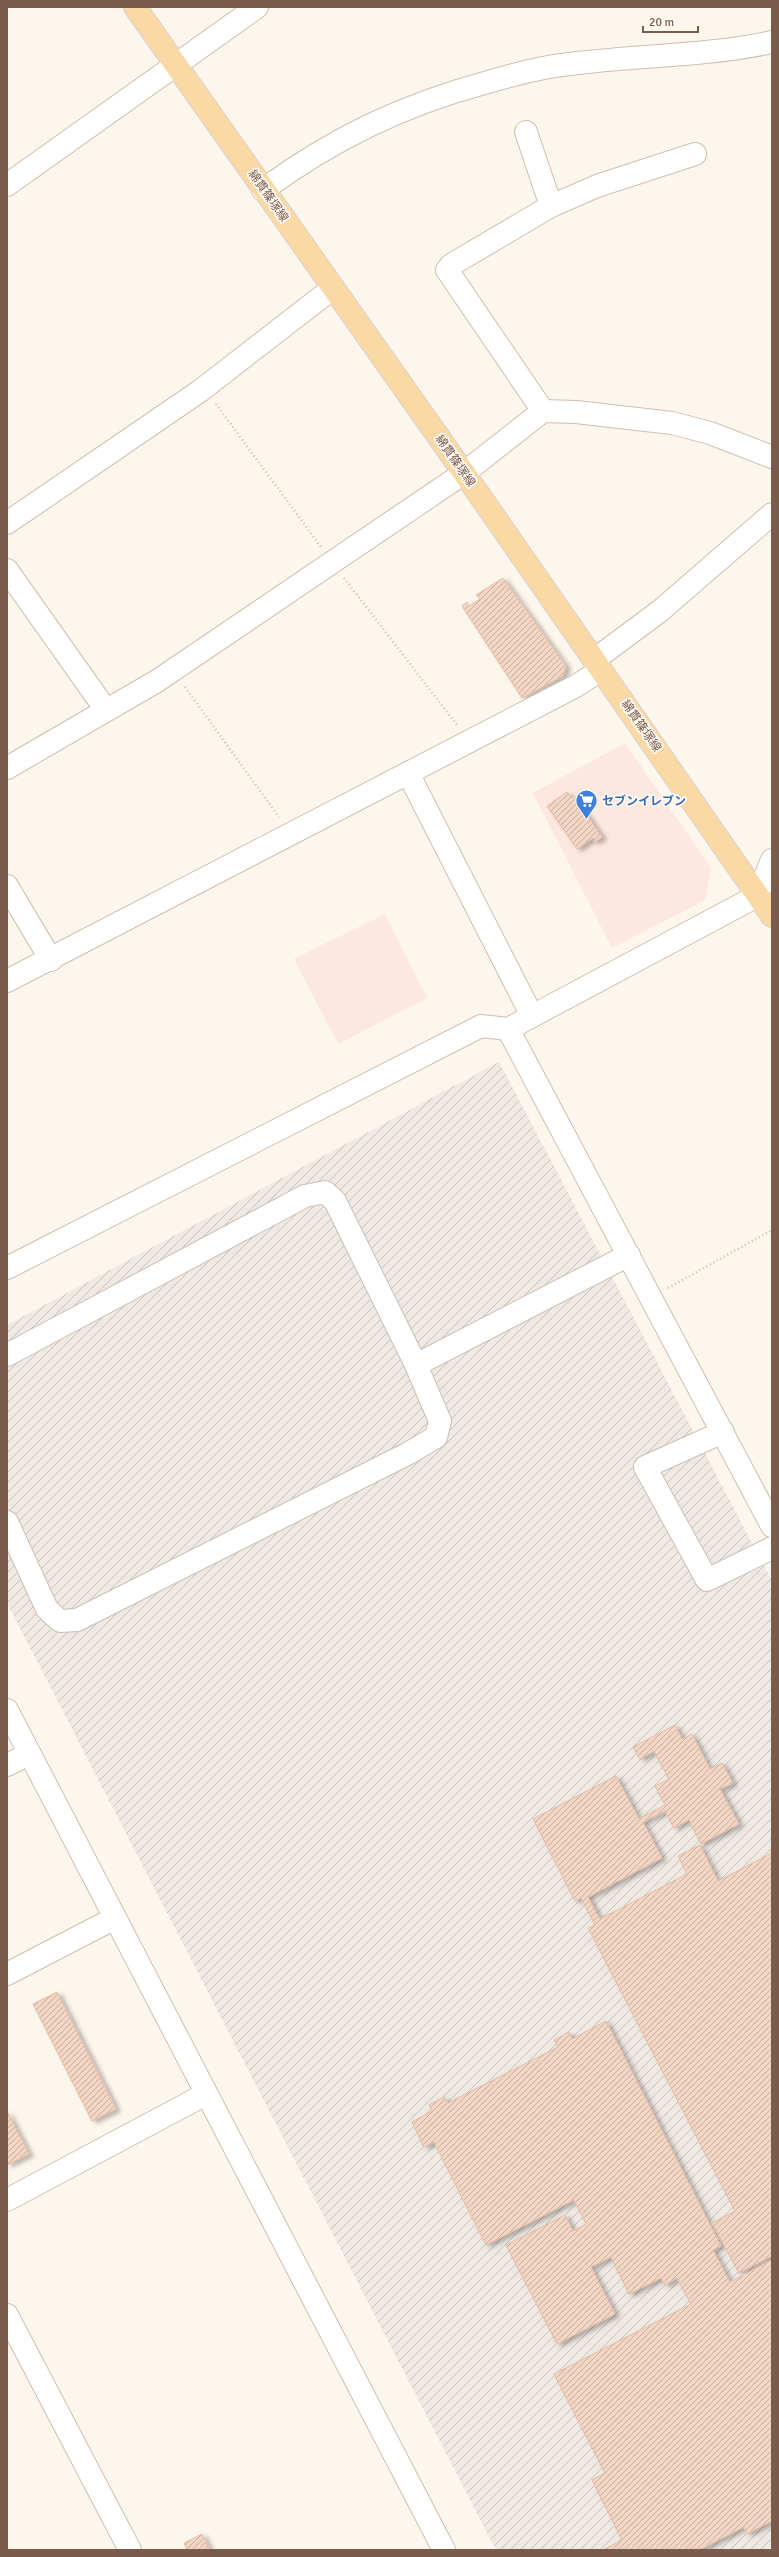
<svg xmlns="http://www.w3.org/2000/svg" width="779" height="2557" viewBox="0 0 779 2557" font-family="Signika,'Noto Sans JP',sans-serif">
<defs>
<pattern id="industrial-furrows" width="10" height="10" patternUnits="userSpaceOnUse"><rect width="10" height="10" fill="#efe9e4"/><path d="M-1 1l2-2M0 10L10 0M9 11l2-2" fill="none" stroke="#c7c0bb"/></pattern>
<pattern id="building-hatch" width="6" height="6" patternUnits="userSpaceOnUse"><rect width="6" height="6" fill="#f3d5c3"/><path d="M-1 1l2-2M0 6l6-6M5 7l2-2" fill="none" stroke="#cab0a1"/></pattern>
<filter id="shadow"><feDropShadow dx="4.5" dy="2.5" stdDeviation="2" flood-color="#0004"/></filter>
</defs>
<rect width="100%" height="100%" fill="#fdf6ec"/>
<g fill="#fde8e0">
<path d="M625 743 711 868 705 900 612 948 533 793Z"/>
<path d="M385 914 427 998 338 1044 294 959Z"/>
</g>
<path fill="url(#industrial-furrows)" d="M499 1062 772 1581V2550H496L7 1603V1325Z"/>
<g fill="url(#building-hatch)" stroke="#e6bba3" filter="url(#shadow)">
<path d="M503 578 566 666 563 676 522 698 462 606 467 602 469 606 480 599 476 595Z"/>
<path d="M567 792 571 798 574 796 602 837 595 842 593 838 577 849 547 806Z"/>
<path d="M675 1725 682 1739 692 1734 710 1769 722 1763 733 1783 720 1789 739 1824 701 1844 689 1820 674 1828 665 1811 643 1822 662 1858 588 1897 600 1919 687 1874 678 1856 700 1845 718 1881 772 1853V2256L739 2273 712 2223 735 2211 588 1928 595 1925 581 1898 575 1901 533 1819 616 1776 639 1819 665 1805 655 1786 669 1779 654 1751 640 1759 633 1747Z"/>
<path d="M57 1992 116 2109 92 2121 33 2004Z"/>
<path d="M606 2021 721 2246 713 2250 730 2282 772 2260V2521L747 2534 744 2527 699 2550H603L622 2540 592 2480 605 2473 554 2374 691 2304 677 2278 665 2285 661 2278 629 2294 611 2257 591 2267 615 2314 557 2344 506 2245 565 2215 573 2231 586 2224 574 2200 486 2245 434 2142 424 2147 412 2122 432 2111 429 2105 444 2097 448 2103 558 2047 554 2040 569 2032 572 2039Z"/>
<path d="M7 2111 29 2154 7 2165Z"/>
<path d="M202 2534 210 2550H187L184 2543Z"/>
</g>
<g fill="none" stroke-linecap="round" stroke-linejoin="round">
<defs>
<g id="minor">
<path d="M526 132 551 206"/>
<path d="M7 185 257 7"/>
<path d="M263 190C334 138 403 105 488 82 512 75 537 68 562 65 632 55 703 57 772 42"/>
<path d="M543 411 447 270 451 265 551 206 597 186 695 154"/>
<path d="M7 523 200 391 333 288"/>
<path d="M7 570 106 710"/>
<path d="M594 660 660 611 772 514"/>
<path d="M7 768 157 681 464 473 543 411 576 412 672 423 710 433 772 457"/>
<path d="M408 773 532 1016"/>
<path d="M7 886 51 960"/>
<path d="M7 981 576 686 601 670"/>
<path d="M508 1029 772 1526"/>
<path d="M7 1268 481 1026 508 1029 757 896 772 860"/>
<path d="M7 1355 305 1196 325 1192 335 1201 416 1365 440 1421 436 1437 409 1453 77 1620 60 1621 47 1609 7 1522"/>
<path d="M416 1365 629 1255"/>
<path d="M723 1432 645 1467 707 1580 772 1548"/>
<path d="M7 1710 444 2550"/>
<path d="M7 1765 29 1754"/>
<path d="M7 1974 115 1918"/>
<path d="M7 2200 206 2094"/>
<path d="M7 2315 130 2550"/>
</g>
<path id="major" d="M135 7 464 473 772 916"/>
</defs>
<use href="#minor" stroke="#d1beb0" stroke-width="24"/>
<use href="#major" stroke="#dad1cd" stroke-width="24"/>
<g stroke="#d9b8a5" stroke-width="2.5" stroke-dasharray="1 3" stroke-linecap="butt">
<path d="M216 404 321 547"/>
<path d="M344 578 457 725"/>
<path d="M185 687 279 817"/>
<path d="M668 1288 772 1230"/>
</g>
<use href="#minor" stroke="#fff" stroke-width="22"/>
<use href="#major" stroke="#fbd9a5" stroke-width="22"/>
</g>
<defs>
<symbol id="supermarket-pin" viewBox="-11 -11 22 30"><path d="M0 17L-7.5 6A9.5 9.5 0 1 1 7.5 6Z" fill="#3f7fe0" stroke="#fffaf3"/><path d="M-6-5.5h2.5l.6 2H6L4.5 2H-2.5L-4.4-4H-6ZM-1.5 3.2a1.3 1.3 0 1 0 .1 0ZM3 3.2a1.3 1.3 0 1 0 .1 0Z" fill="#fff"/></symbol>
</defs>
<g fill-rule="evenodd">
<use href="#supermarket-pin" x="574" y="788" width="25" height="34"/>
</g>
<g text-anchor="middle" dominant-baseline="central" stroke-width="3.5" stroke-linejoin="round" paint-order="stroke">
<g font-size="12" fill="#7a5c4d" stroke="#fffaf3">
<text transform="translate(268 196) rotate(55)">綿貫篠塚線</text>
<text transform="translate(455 461) rotate(55)">綿貫篠塚線</text>
<text transform="translate(641 726) rotate(55)">綿貫篠塚線</text>
</g>
<g font-size="12" font-weight="bold" fill="#366cbe" stroke="#fffaf3" text-anchor="start">
<text x="602" y="801">セブンイレブン</text>
</g>
</g>
<rect width="779" height="2557" fill="none" stroke="#7a5c4d" stroke-width="16"/>
<path d="M643 26v6h55v-6" fill="none" stroke="#7a5c4d" stroke-width="2"/>
<text x="649" y="26" font-size="12" fill="#7a5c4d" stroke="#fffaf3" stroke-width="3" paint-order="stroke">20 m</text>
</svg>
